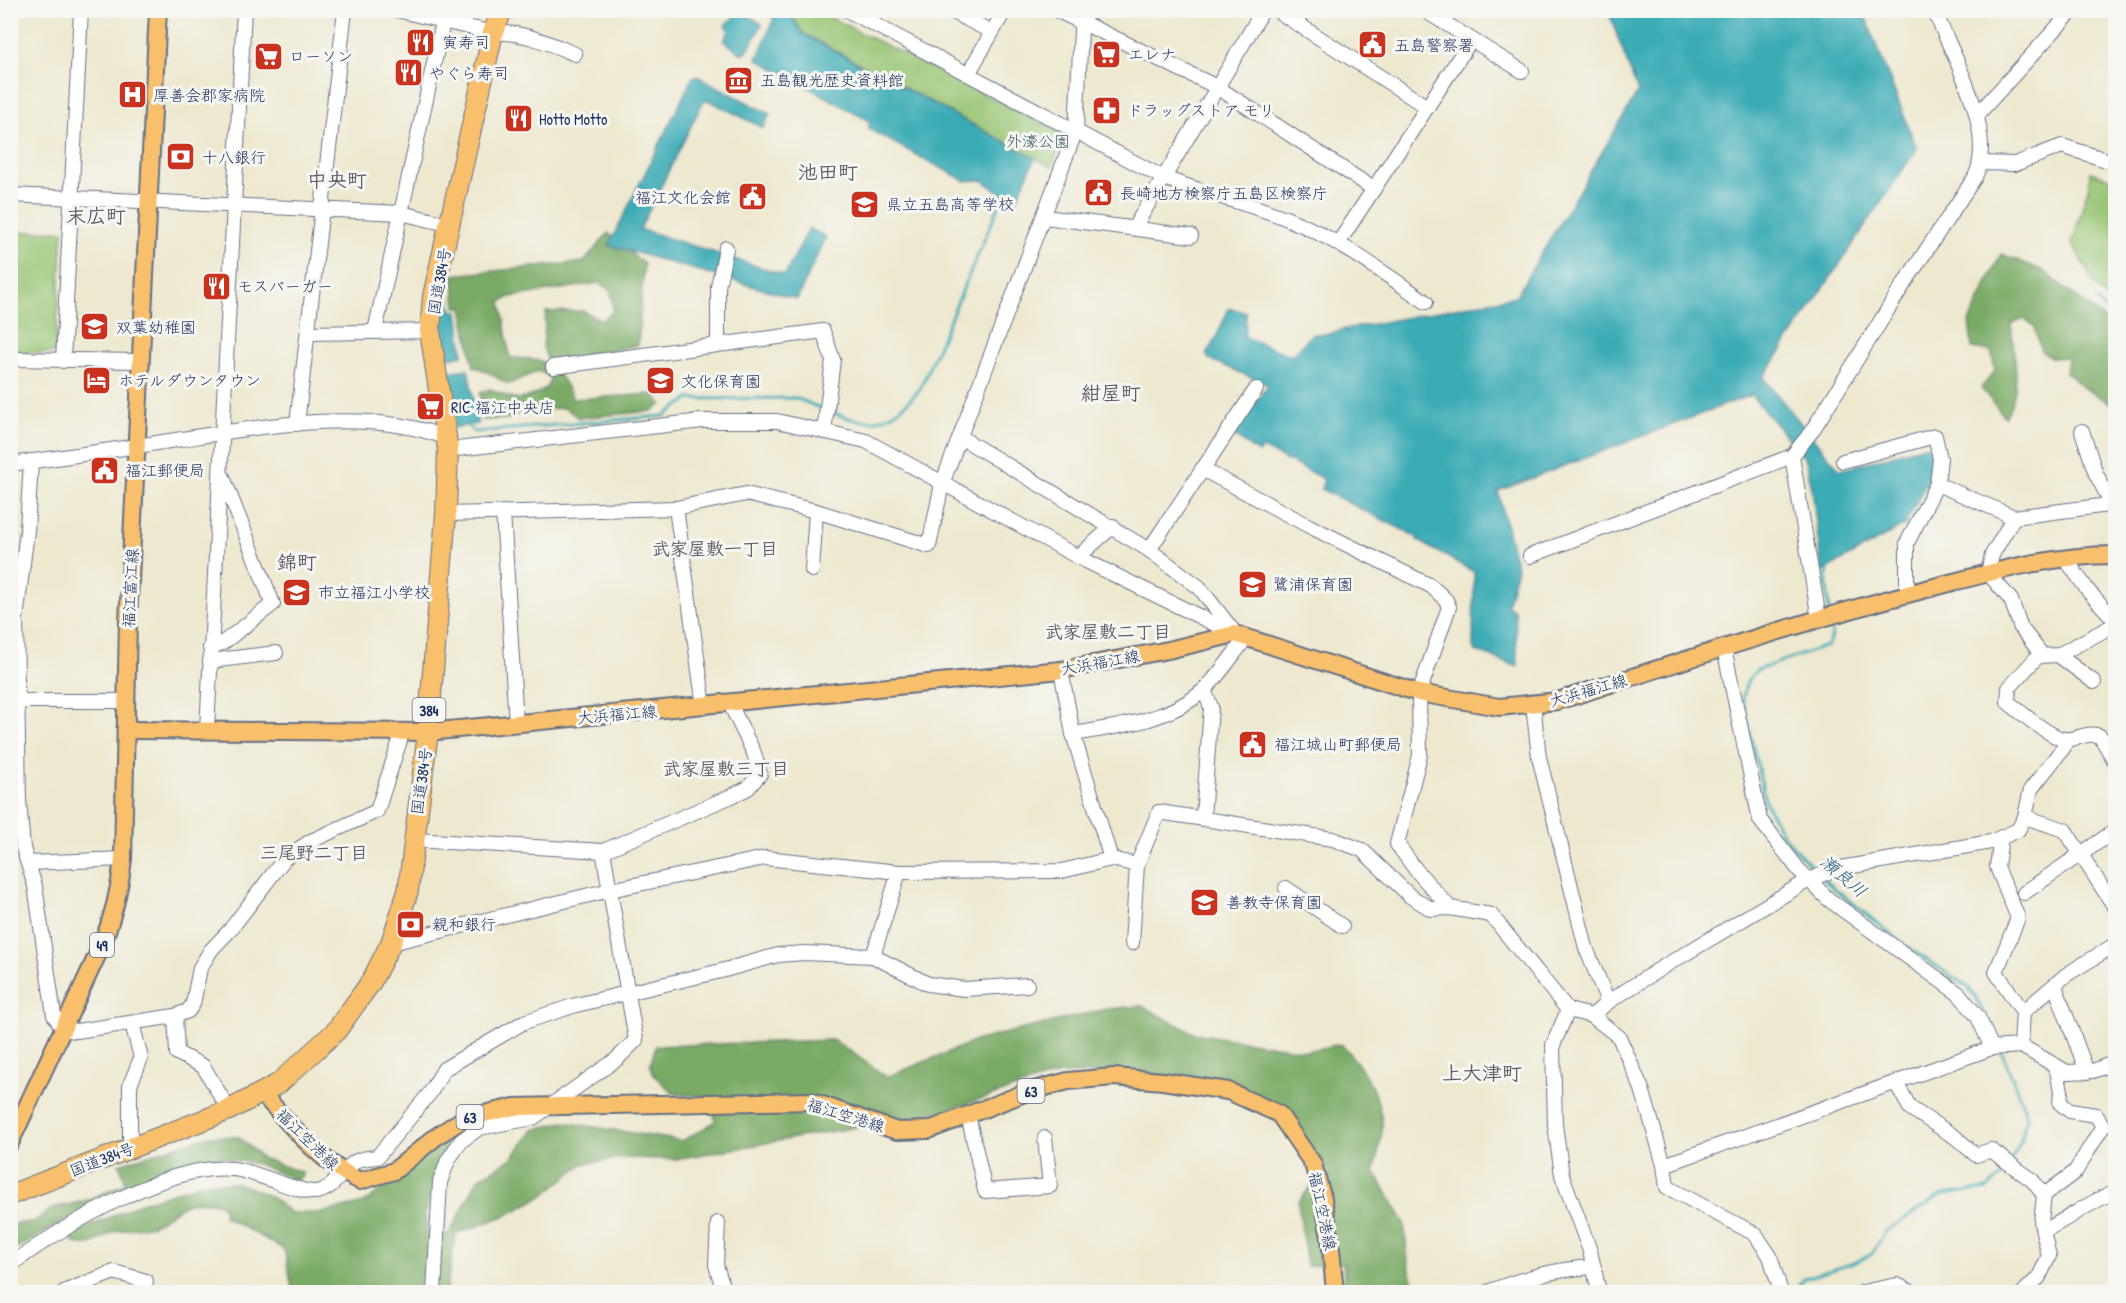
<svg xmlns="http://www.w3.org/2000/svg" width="2126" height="1303" viewBox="0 0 2126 1303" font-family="'Patrick Hand','Klee One',sans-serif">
<rect width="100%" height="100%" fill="#f6f6f2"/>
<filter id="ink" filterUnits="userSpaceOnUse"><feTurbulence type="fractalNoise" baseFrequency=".0167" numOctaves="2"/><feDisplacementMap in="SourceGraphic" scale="12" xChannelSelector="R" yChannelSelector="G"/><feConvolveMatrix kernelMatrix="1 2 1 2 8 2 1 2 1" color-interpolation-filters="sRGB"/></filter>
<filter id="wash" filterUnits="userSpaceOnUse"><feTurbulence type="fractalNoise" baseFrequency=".008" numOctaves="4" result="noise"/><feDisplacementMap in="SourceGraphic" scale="24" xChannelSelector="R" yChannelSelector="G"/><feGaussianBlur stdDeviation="1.35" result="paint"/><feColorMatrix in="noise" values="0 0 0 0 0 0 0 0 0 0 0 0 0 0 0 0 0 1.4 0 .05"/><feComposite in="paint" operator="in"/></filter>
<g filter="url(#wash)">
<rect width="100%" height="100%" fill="#eee8cf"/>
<g fill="#99c573" stroke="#5a7a68" stroke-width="1.5">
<path d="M789 11H817L1064 134 1052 167 803 33Z"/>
<path d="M2090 172 2115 180V309L2094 284 2072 243 2089 185Z"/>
<path d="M63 231 55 353 11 352V232Z"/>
</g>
<g fill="#7aaa65" stroke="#4a6c62" stroke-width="1.5">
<path d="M608 233 644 264 638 345 548 362 543 347 546 312 583 311 602 320 613 311 611 291 599 283 510 297 501 302 510 358C547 357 557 365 573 399L653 394 662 404 652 411 579 418 565 408 521 411 508 419 483 420 480 393 490 389C516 401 522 403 547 388L551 376 538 371 509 384C495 379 490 370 474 367L462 307H456L453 275 584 262Z"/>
<path d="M2001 254 2042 270 2115 327V406L2085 389 2066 372 2068 357 2053 358 2041 351 2034 326 2025 319 2011 324C2014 355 2023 391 2005 417L1981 388 1995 371 1991 351 1972 348 1969 322Z"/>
<path d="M1142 1006 1193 1033 1307 1051 1341 1044C1361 1064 1384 1101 1382 1130 1381 1143 1377 1158 1374 1171L1404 1222 1408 1263 1414 1284 1408 1292H1345L1343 1263 1307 1266 1298 1202 1326 1167 1283 1106 1147 1073 1060 1074 937 1113 676 1159 620 1158 583 1164 542 1196 507 1215 456 1234 446 1292H293L284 1249 223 1216 224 1209 219 1203 200 1201 187 1203 153 1225 116 1231 89 1245 74 1243 71 1235 141 1203 205 1182 237 1183 270 1196 291 1213H321L364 1203 418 1161 441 1137 448 1147 425 1212 428 1241 450 1233 478 1179 512 1158 533 1130 563 1122 682 1141 715 1122 712 1097 674 1094 654 1075 650 1064 656 1046 834 1040 887 1077 978 1040 1106 1009Z"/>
<path d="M209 1136 239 1137 262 1158 303 1173 298 1181 258 1164 215 1157 174 1168 87 1208 11 1252V1224L33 1222 53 1208 85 1201 126 1183 119 1164Z"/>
</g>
<g fill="#3aabb5" stroke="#2a6d8a" stroke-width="1.5">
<path d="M741 11 762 24 747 51 742 54 724 41 729 31 725 25Z"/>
<path d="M762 11H787L803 34 1035 158 1015 203 982 180 965 181 868 129 870 123 864 118 757 59 774 18Z"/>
<path d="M1608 11H1863L1917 149 1763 378 1840 470 1927 445 1931 451 1933 470 1905 525 1822 572 1812 489 1806 460 1751 395 1498 491 1517 568 1507 606 1515 611 1518 667 1475 651 1473 647 1474 572 1417 540V537L1321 489 1324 479 1262 448 1258 453 1232 434 1268 385 1209 359 1206 354 1212 347 1229 308 1246 312 1245 337 1292 356 1312 334H1329L1345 329 1347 332V329L1516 296 1638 92Z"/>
<path d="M697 76 770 114 763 128 708 100 703 102 640 229 785 275 809 228 826 237 797 299 609 245 693 77Z"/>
<path d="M442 292H447L452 311H458L463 355 444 359 438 317Z"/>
<path d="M468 369 478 424 454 428 446 372Z"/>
</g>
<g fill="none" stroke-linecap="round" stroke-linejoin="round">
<g stroke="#3aabb5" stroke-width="3">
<path d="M2097 301 2116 320"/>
<path d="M831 412C871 429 892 422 920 389L1004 194"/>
<path d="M468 426 474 432 664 416 689 399 796 398 822 409"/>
<path d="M1829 611 1826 577 1830 564"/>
<path d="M1816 872 1782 834 1766 804 1743 701C1744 687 1747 679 1757 670L1827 646 1832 636 1830 621"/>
<path d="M1823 879 1904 945 1968 987 1975 996 1998 1043"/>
<path d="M2002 1052 2027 1116 2021 1141 2011 1160"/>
<path d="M1798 1292 1799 1284 1805 1278 1854 1263 1872 1254 1885 1232 1941 1195 1987 1189 2004 1174 2008 1166"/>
</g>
</g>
</g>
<g filter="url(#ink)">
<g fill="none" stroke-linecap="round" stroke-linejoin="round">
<defs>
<g id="minor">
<path d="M397 10 493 33C522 31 549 43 575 54"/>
<path d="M847 10 1162 177C1203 194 1247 202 1288 219 1338 239 1381 271 1426 302"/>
<path d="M949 10 992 32"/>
<path d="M1056 10 1217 87 1374 189"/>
<path d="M1276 10 1427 107"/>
<path d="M1424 10 1522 71"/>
<path d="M968 74 1005 10"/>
<path d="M1977 115 2073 10"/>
<path d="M1982 163 2015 164 2062 146 2116 163"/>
<path d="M10 195 401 213 451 225"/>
<path d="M1045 217 1191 236"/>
<path d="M1134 228 1263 10"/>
<path d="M1339 242 1471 40"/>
<path d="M375 331 443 22"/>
<path d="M309 333 430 331"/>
<path d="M718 343V287L726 248"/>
<path d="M10 359 141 361"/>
<path d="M63 361 81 10"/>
<path d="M553 367 823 331 833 360 824 432"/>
<path d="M297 424 345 10"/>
<path d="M2082 431 2096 474 2112 504"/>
<path d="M960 437 1149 550 1199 587 1234 632"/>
<path d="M448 450 702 421H777L866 441 1078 557 1235 634"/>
<path d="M1792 456 1819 619"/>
<path d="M31 461 27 531 16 619 19 800 23 848 35 886 54 1015 63 1029 77 1031 175 1016 188 1011 193 1004 200 968 211 950 230 930 285 858 311 841 377 811 403 731"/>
<path d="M1843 461 1935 436 1940 459 1937 484 1907 543V594"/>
<path d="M10 464C68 457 125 448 182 439 264 426 368 407 447 438"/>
<path d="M1202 469 1309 526 1431 586 1446 600 1449 607 1419 693 1420 755 1397 844 1416 870 1450 908"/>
<path d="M1937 484 2014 517"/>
<path d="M2116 504 2014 517 1992 555 1988 573 2011 600 2021 628 2039 651 2038 656 2009 688 2008 702C2020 712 2049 736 2063 739 2076 741 2086 731 2100 736L2116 763"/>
<path d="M676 508 704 706"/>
<path d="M503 512 516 724"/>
<path d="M446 514 676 508 746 494 816 511 929 546 942 484 1076 130 1082 10"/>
<path d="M1149 550 1256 389"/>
<path d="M1530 556 1792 456 1812 431 1902 287 1975 177C1997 131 1953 56 1934 10"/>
<path d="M1078 557 1113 526"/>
<path d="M2065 558 2089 592 2116 621"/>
<path d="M812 570 816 511"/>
<path d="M210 648 224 642 273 604 223 477"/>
<path d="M1724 648 1760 820 1799 870 1828 899 1959 994 1978 1017 1992 1048"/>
<path d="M2058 655 2094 682"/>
<path d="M2038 656 2058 655 2116 624"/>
<path d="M210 661 276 653"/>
<path d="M1061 670 1073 734 1111 859"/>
<path d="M16 701H127"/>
<path d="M1533 704 1539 757 1586 948 1608 1002"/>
<path d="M207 730 244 10"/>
<path d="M1073 734C1119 726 1166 722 1203 691 1219 676 1233 654 1247 637"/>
<path d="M2025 817 2065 830 2116 909"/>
<path d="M1203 818 1211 707 1204 690"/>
<path d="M2001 837 1997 867 2018 918 1996 972 2023 1012 2021 1046"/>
<path d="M413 840 603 851 734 795 748 788 760 774 754 753 730 704"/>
<path d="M28 863 123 859"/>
<path d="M1286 888 1342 926"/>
<path d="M2024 893 2116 830"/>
<path d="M391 943 610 890 765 858 899 872 1062 871 1111 859 1137 865"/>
<path d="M1132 943 1137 865 1159 812 1333 839 1362 850 1410 896 1431 909 1450 908 1491 915 1568 1010 1592 1016 1608 1002 1663 967 1809 880 1835 869 1991 842 2018 830 2025 817 2031 789 2064 747V739"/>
<path d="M873 956 899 872"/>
<path d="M2055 986 2087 1072"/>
<path d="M1568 1010 1553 1045 1555 1125 1562 1175 1590 1251 1599 1292"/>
<path d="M2023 1012 2066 975 2116 944"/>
<path d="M175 1016 177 1053 203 1066 229 1110"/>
<path d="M1592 1016 1619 1037 1642 1089 1664 1165 1667 1187 1755 1234 1770 1256 1781 1292"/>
<path d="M1896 1083 1910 1108 1955 1137 1976 1155 1991 1150 2032 1180 2044 1195"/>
<path d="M968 1115 985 1191 1050 1186 1045 1138"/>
<path d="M130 1148V1085L141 1058 132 1023"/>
<path d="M1664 1165 1992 1048 2021 1046 2067 1072 2093 1071 2116 1062"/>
<path d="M718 1223 716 1265 724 1292"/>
<path d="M2043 1231C2068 1219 2090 1202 2116 1191"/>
<path d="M10 1265C62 1227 169 1162 233 1169 256 1171 301 1194 316 1192 334 1190 341 1171 355 1162 360 1158 370 1158 377 1157L430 1093 444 1069 524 1022 576 1005 721 971 778 955 804 953 873 956 928 984 964 989 1027 985"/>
<path d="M64 1292 114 1272 146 1281 141 1292"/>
<path d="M434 1292 440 1182 448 1160 461 1141 479 1128 533 1118 617 1059 636 1040 603 851"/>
<path d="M1488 1292C1524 1278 1555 1269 1594 1267"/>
<path d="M1863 1292 1897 1285 1911 1292"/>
<path d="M2024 1292 2039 1277 2049 1256 2041 1223 2044 1195 2075 1172 2103 1126 2096 1115 2070 1111 2060 1103 2061 1091 2056 1066"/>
</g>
<g id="major">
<path d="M126 730 428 732 1061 670 1168 650 1235 634 1419 693 1499 707 1558 701C1676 663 1795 624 1915 592 1981 575 2047 555 2116 555"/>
<path d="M262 1093C290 1125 321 1163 360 1181L394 1171 437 1136 463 1119 514 1107 811 1101 897 1131 929 1130 1030 1091 1068 1081 1114 1077 1163 1081 1228 1091 1279 1114 1313 1164 1323 1199 1330 1238 1335 1292"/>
<path d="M10 1143 101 947C113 918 120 890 123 859L128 621 158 10"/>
</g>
<path id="highway" d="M10 1195 229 1110 278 1084 336 1031 371 982 391 943 408 891 428 732 446 514 448 450 430 331 433 296 493 33 502 10"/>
</defs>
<use href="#minor" stroke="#657086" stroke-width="16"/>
<use href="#major" stroke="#657086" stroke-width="20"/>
<use href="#highway" stroke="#657086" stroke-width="22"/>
<use href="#minor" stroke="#fff" stroke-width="14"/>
<use href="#major" stroke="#f8bf6c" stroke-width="16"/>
<use href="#highway" stroke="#f8bf6c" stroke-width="20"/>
</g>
</g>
<defs>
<symbol id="restaurant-square" viewBox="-11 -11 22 22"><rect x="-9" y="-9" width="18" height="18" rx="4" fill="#c8321e" stroke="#f6f6f2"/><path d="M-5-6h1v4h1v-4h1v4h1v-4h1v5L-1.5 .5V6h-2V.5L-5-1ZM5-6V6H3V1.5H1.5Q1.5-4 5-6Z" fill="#fff"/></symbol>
<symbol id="civic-square" viewBox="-11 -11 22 22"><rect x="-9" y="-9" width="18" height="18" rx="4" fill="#c8321e" stroke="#f6f6f2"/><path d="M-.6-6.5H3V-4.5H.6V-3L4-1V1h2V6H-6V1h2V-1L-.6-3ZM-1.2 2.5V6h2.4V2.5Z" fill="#fff"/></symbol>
<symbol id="supermarket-square" viewBox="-11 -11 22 22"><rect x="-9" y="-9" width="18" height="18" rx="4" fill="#c8321e" stroke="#f6f6f2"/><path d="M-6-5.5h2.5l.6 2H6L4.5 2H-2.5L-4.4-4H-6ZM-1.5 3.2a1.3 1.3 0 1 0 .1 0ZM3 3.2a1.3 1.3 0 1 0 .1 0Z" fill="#fff"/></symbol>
<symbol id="museum-square" viewBox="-11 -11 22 22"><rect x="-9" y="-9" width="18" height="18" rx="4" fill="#c8321e" stroke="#f6f6f2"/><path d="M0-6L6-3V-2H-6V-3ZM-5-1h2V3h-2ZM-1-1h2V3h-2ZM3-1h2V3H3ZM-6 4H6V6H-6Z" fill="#fff"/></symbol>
<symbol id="hospital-square" viewBox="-11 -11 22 22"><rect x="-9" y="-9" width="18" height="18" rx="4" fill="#c8321e" stroke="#f6f6f2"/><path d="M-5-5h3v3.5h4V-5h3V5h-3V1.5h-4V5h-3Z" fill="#fff"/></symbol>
<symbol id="pharmacy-square" viewBox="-11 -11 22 22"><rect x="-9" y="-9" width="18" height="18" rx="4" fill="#c8321e" stroke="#f6f6f2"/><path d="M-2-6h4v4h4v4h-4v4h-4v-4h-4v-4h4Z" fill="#fff"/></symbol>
<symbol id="bank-square" viewBox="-11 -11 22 22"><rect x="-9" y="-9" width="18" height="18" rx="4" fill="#c8321e" stroke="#f6f6f2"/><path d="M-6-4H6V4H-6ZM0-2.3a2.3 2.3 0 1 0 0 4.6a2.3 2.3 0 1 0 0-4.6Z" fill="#fff"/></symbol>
<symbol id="school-square" viewBox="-11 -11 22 22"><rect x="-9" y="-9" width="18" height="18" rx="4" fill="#c8321e" stroke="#f6f6f2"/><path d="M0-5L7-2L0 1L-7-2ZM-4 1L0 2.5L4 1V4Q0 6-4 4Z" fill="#fff"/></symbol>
<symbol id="hotel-square" viewBox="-11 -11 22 22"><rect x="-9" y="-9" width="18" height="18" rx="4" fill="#c8321e" stroke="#f6f6f2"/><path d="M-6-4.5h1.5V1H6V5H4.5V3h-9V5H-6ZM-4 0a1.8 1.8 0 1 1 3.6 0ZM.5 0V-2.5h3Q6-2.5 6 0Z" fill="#fff"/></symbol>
</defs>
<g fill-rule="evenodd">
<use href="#restaurant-square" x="404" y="26" width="33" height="33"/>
<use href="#civic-square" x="1356" y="28" width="33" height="33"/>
<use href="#supermarket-square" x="1090" y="38" width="33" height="33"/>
<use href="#supermarket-square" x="252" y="40" width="33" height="33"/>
<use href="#restaurant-square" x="392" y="56" width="33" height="33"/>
<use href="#museum-square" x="722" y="64" width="33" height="33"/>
<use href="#hospital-square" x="116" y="78" width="33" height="33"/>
<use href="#pharmacy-square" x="1090" y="94" width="33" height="33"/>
<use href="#restaurant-square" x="502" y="102" width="33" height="33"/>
<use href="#bank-square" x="164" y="140" width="33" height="33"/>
<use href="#civic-square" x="1082" y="176" width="33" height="33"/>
<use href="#civic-square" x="736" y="180" width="33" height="33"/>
<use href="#school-square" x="848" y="188" width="33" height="33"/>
<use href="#restaurant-square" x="200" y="270" width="33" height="33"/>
<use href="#school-square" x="78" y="310" width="33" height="33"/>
<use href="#hotel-square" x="80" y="364" width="33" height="33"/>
<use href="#school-square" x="644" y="364" width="33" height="33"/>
<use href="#supermarket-square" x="414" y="390" width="33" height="33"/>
<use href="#civic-square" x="88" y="454" width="33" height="33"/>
<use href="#school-square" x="1236" y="568" width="33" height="33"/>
<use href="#school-square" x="280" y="576" width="33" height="33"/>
<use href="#civic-square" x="1236" y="728" width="33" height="33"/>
<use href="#school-square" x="1188" y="886" width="33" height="33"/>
<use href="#bank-square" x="394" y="908" width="33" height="33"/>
</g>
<g text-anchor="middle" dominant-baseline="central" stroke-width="6" stroke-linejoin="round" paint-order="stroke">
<g fill="#f6f6f2" stroke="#5d6b8a" stroke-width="1.5">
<rect x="412.5" y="698" width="33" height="24" rx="4.5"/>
<rect x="90" y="933" width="24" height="24" rx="4.5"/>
<rect x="1017.5" y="1079" width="27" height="24" rx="4.5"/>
<rect x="456.5" y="1105" width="27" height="24" rx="4.5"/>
</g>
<g font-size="15" font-weight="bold" fill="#1b2f5e">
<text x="429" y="710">384</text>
<text x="102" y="945">49</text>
<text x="1031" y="1091">63</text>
<text x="470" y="1117">63</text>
</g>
<g font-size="16" fill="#1b2f5e" stroke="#f6f6f2" text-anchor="start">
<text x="442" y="42">寅寿司</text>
<text x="1394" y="45">五島警察署</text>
<text x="1128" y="54">エレナ</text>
<text x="289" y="56">ローソン</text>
<text x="429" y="73">やぐら寿司</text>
<text x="760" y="80">五島観光歴史資料館</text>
<text x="153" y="95">厚善会郡家病院</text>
<text x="1127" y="110">ドラッグストア モリ</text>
<text x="539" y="119">Hotto Motto</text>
<text x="202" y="157">十八銀行</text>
<text x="1120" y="193">長崎地方検察庁五島区検察庁</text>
<text x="731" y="197" text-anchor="end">福江文化会館</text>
<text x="886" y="204">県立五島高等学校</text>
<text x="237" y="286">モスバーガー</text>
<text x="116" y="327">双葉幼稚園</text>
<text x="118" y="380">ホテルダウンタウン</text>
<text x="681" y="381">文化保育園</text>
<text x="451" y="407">RIC 福江中央店</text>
<text x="125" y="470">福江郵便局</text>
<text x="1273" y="584">鷺浦保育園</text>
<text x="318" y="592">市立福江小学校</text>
<text x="1274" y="744">福江城山町郵便局</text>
<text x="1226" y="902">善教寺保育園</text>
<text x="432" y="924">親和銀行</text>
</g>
<g font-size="16" fill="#415c64" stroke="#f6f6f2">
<text x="1038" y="141">外濠公園</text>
</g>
<g font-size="16" fill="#1b2f5e" stroke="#f6f6f2">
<text transform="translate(439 281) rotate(-80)">国道384号</text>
<text transform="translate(130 588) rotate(-87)">福江富江線</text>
<text transform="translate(1100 662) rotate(-10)">大浜福江線</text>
<text transform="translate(1588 690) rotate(-16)">大浜福江線</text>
<text transform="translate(617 714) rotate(-5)">大浜福江線</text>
<text transform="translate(421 781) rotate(-82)">国道384号</text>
<text transform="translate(846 1115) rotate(17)">福江空港線</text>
<text transform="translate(308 1139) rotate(44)">福江空港線</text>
<text transform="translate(102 1159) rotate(-21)">国道384号</text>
<text transform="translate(1323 1211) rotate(78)">福江空港線</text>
</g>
<g font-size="18" font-weight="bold" fill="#675d6a" stroke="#f6f6f2">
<text x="715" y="548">武家屋敷一丁目</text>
<text x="1108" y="631">武家屋敷二丁目</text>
<text x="726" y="768">武家屋敷三丁目</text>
<text x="314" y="852">三尾野二丁目</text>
</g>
<g font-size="18" font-style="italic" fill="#265a7c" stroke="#f6f6f2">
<text transform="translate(1844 876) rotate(41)">瀬良川</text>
</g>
<g font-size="20" font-weight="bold" fill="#675d6a" stroke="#f6f6f2">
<text x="828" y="171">池田町</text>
<text x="337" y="179">中央町</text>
<text x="96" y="215">末広町</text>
<text x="1111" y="392">紺屋町</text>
<text x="297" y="561">錦町</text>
<text x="1482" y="1072">上大津町</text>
</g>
</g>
<rect width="2126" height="1303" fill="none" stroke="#f6f6f2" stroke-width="36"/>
</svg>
